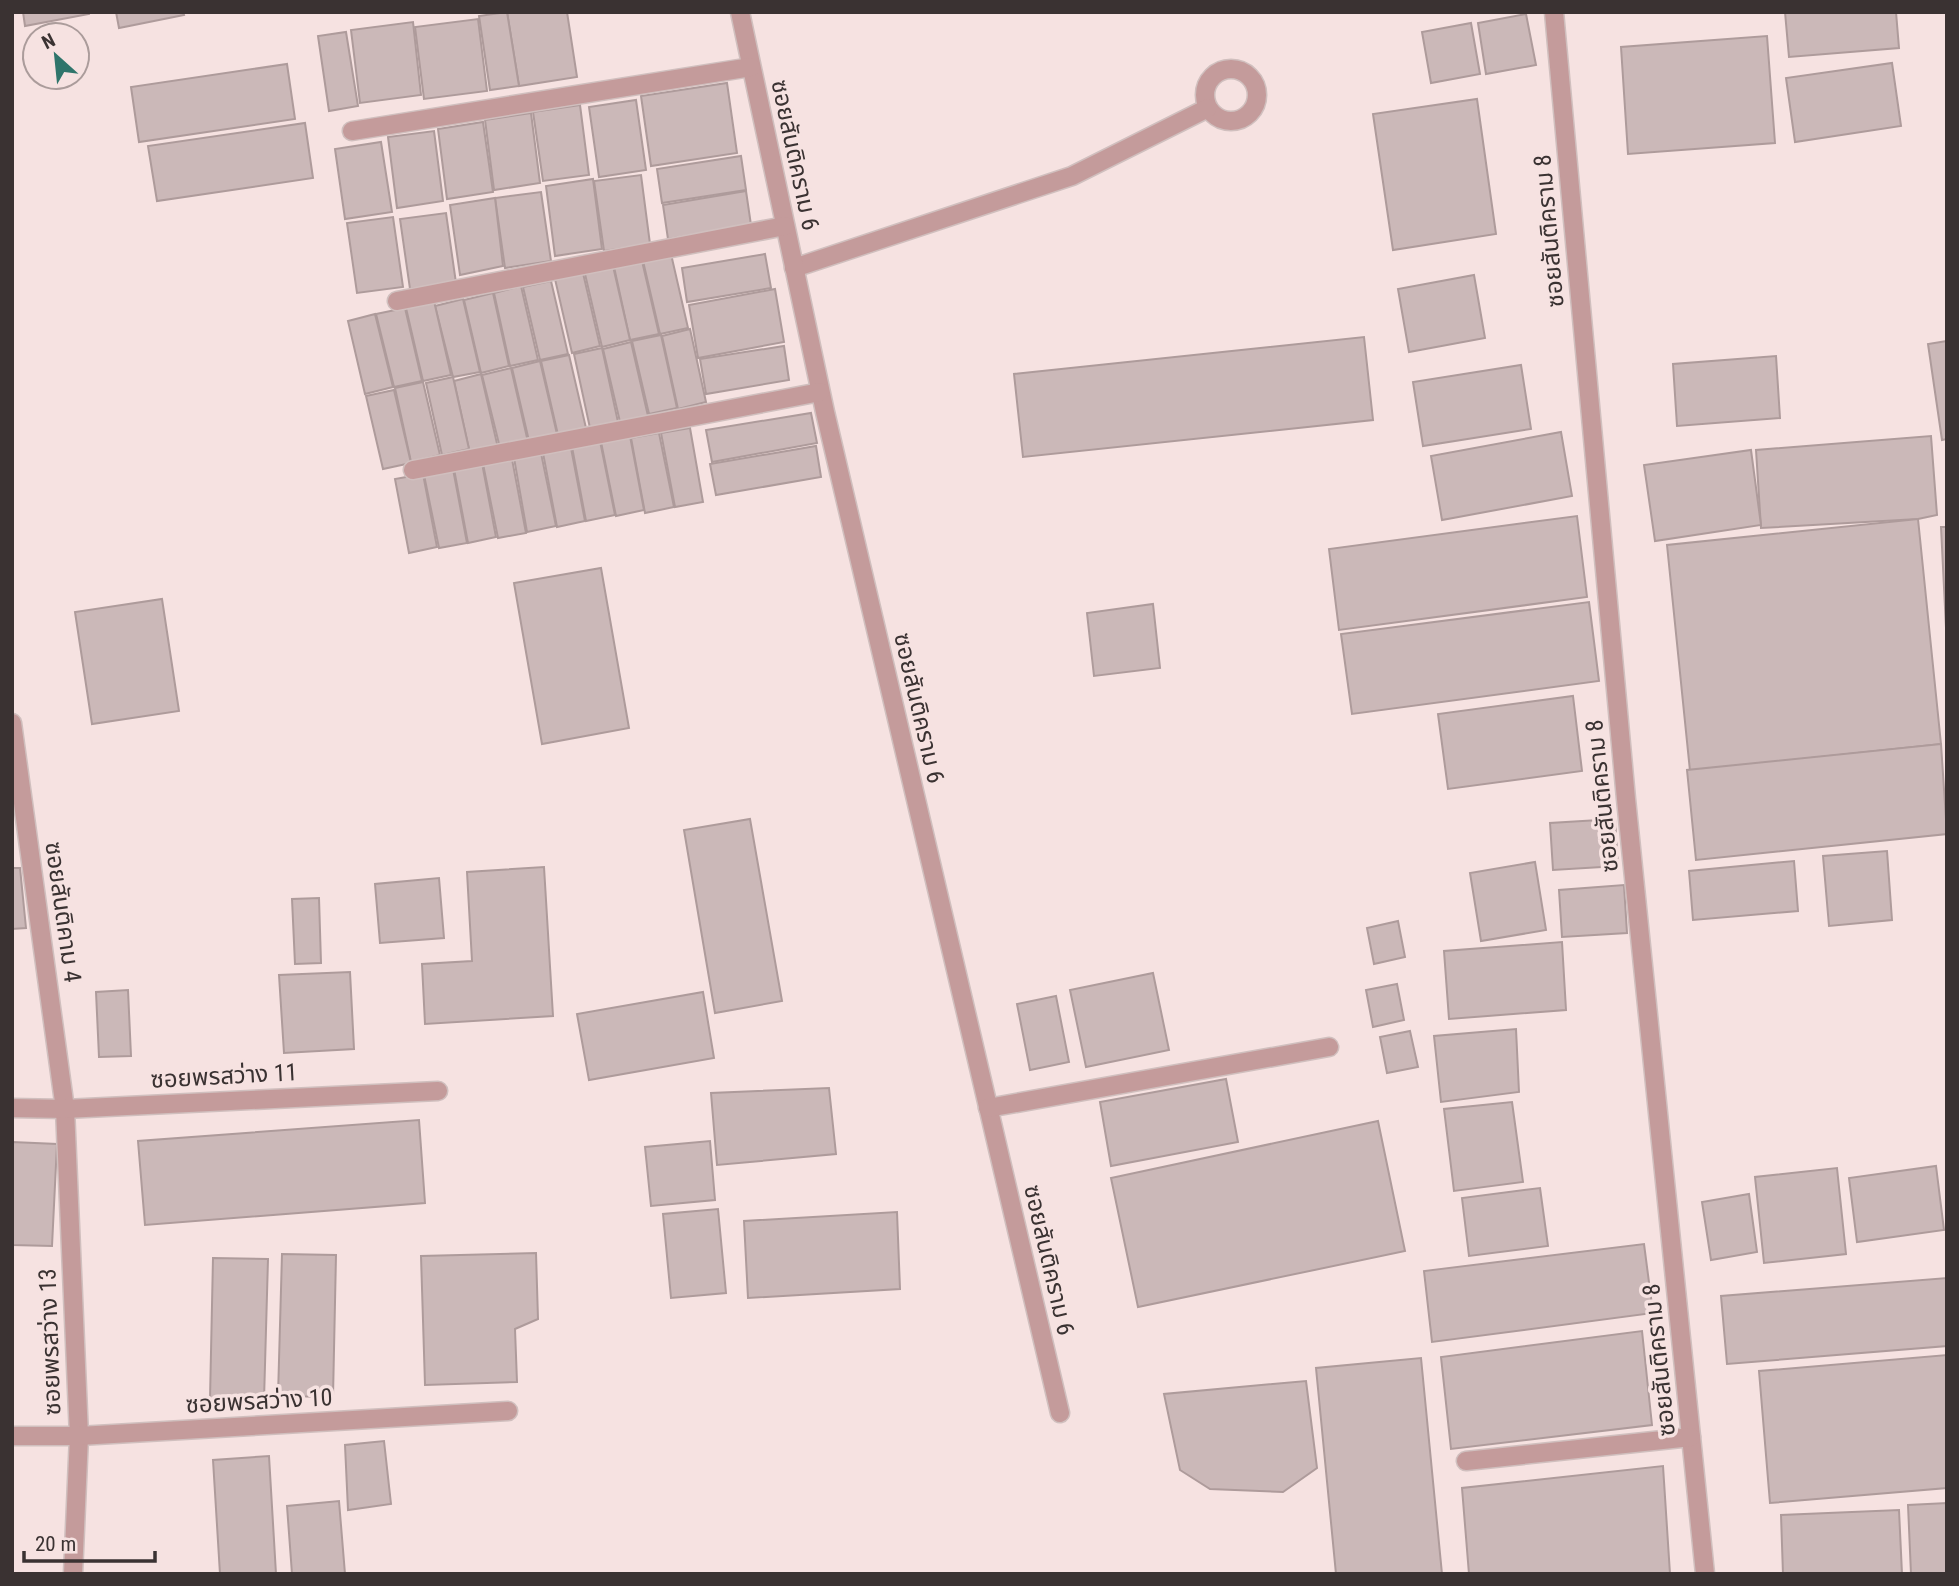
<svg xmlns="http://www.w3.org/2000/svg" width="1959" height="1586" viewBox="0 0 1959 1586" font-family="'Roboto Condensed','Noto Sans Thai',sans-serif">
<rect width="100%" height="100%" fill="#f6e2e1"/>
<g fill="#cbb8b8" stroke="#ae9b9b" stroke-width="2">
<path d="M23 12H89V14L25 26Z"/>
<path d="M116 12H183L184 15 119 28Z"/>
<path d="M507 12H567L577 77 519 86Z"/>
<path d="M507 12 519 86 490 90 479 16Z"/>
<path d="M1785 12H1896L1899 48 1789 57Z"/>
<path d="M1526 14 1536 65 1486 74 1478 23Z"/>
<path d="M478 19 487 91 424 99 415 27Z"/>
<path d="M413 22 421 95 360 103 351 30Z"/>
<path d="M1471 23 1480 74 1431 83 1422 32Z"/>
<path d="M346 32 358 106 329 111 318 36Z"/>
<path d="M1767 36 1775 143 1628 154 1621 47Z"/>
<path d="M1892 63 1901 126 1795 142 1786 78Z"/>
<path d="M287 64 295 119 139 142 131 87Z"/>
<path d="M727 83 737 153 651 166 641 96Z"/>
<path d="M1477 99 1496 234 1393 250 1373 114Z"/>
<path d="M636 100 646 170 599 177 589 107Z"/>
<path d="M580 105 589 175 543 181 533 112Z"/>
<path d="M531 113 540 183 494 190 485 120Z"/>
<path d="M483 122 493 192 447 199 438 129Z"/>
<path d="M305 123 313 178 157 201 148 146Z"/>
<path d="M434 131 443 201 397 208 388 137Z"/>
<path d="M381 142 392 212 345 219 335 149Z"/>
<path d="M741 156 746 190 662 203 657 169Z"/>
<path d="M641 175 650 244 604 251 594 181Z"/>
<path d="M593 179 602 249 555 256 546 186Z"/>
<path d="M746 191 751 225 668 239 663 205Z"/>
<path d="M541 192 551 261 505 268 495 198Z"/>
<path d="M495 198 503 266 460 275 450 205Z"/>
<path d="M446 213 456 283 410 289 400 219Z"/>
<path d="M393 217 403 287 357 293 347 223Z"/>
<path d="M671 254 688 328 660 334 643 261Z"/>
<path d="M765 254 771 288 687 302 682 268Z"/>
<path d="M642 261 659 334 630 340 614 267Z"/>
<path d="M613 266 630 340 602 347 585 274Z"/>
<path d="M583 273 600 346 572 353 555 279Z"/>
<path d="M1474 275 1485 338 1409 352 1398 289Z"/>
<path d="M551 281 568 354 540 360 523 287Z"/>
<path d="M521 286 538 360 510 366 494 293Z"/>
<path d="M775 289 784 342 698 358 689 305Z"/>
<path d="M493 293 509 366 481 373 464 300Z"/>
<path d="M463 299 480 372 453 377 435 306Z"/>
<path d="M434 301 451 375 423 381 406 308Z"/>
<path d="M405 308 422 381 394 387 376 314Z"/>
<path d="M375 314 393 387 365 394 348 321Z"/>
<path d="M690 329 706 402 678 409 662 336Z"/>
<path d="M661 335 677 408 649 414 632 341Z"/>
<path d="M1364 337 1373 420 1023 457 1014 374Z"/>
<path d="M1947 341V439L1942 440 1928 344Z"/>
<path d="M631 342 648 416 620 422 603 349Z"/>
<path d="M784 346 789 380 706 394 700 359Z"/>
<path d="M602 348 618 422 590 428 574 354Z"/>
<path d="M569 355 586 428 558 435 541 361Z"/>
<path d="M1776 356 1780 418 1677 426 1673 364Z"/>
<path d="M540 361 557 434 529 441 512 368Z"/>
<path d="M1521 365 1531 429 1423 446 1413 382Z"/>
<path d="M511 368 528 442 500 448 482 375Z"/>
<path d="M481 374 498 448 470 454 454 381Z"/>
<path d="M453 377 469 449 442 455 426 383Z"/>
<path d="M423 382 440 455 411 462 395 388Z"/>
<path d="M394 390 411 463 383 469 366 396Z"/>
<path d="M811 413 817 443 712 462 706 430Z"/>
<path d="M690 428 703 502 675 507 661 433Z"/>
<path d="M1561 432 1572 496 1442 520 1431 456Z"/>
<path d="M659 433 674 507 645 513 631 438Z"/>
<path d="M630 436 644 510 616 516 601 442Z"/>
<path d="M1931 436 1937 515 1918 519 1761 528 1756 450Z"/>
<path d="M600 441 615 515 586 521 572 447Z"/>
<path d="M816 446 821 477 716 495 710 464Z"/>
<path d="M571 448 585 521 557 527 543 453Z"/>
<path d="M1751 450 1761 525 1655 541 1644 465Z"/>
<path d="M541 453 556 526 527 532 514 458Z"/>
<path d="M512 459 526 533 498 538 483 464Z"/>
<path d="M482 463 496 537 468 543 454 469Z"/>
<path d="M453 469 467 543 439 548 424 475Z"/>
<path d="M423 474 437 547 409 553 395 479Z"/>
<path d="M1577 516 1587 597 1339 630 1329 549Z"/>
<path d="M1918 519 1941 744 1690 771 1667 545Z"/>
<path d="M1941 527H1947V648Z"/>
<path d="M601 568 629 728 542 744 514 583Z"/>
<path d="M162 599 179 711 92 724 75 612Z"/>
<path d="M1589 602 1599 681 1352 714 1341 634Z"/>
<path d="M1153 604 1160 668 1094 676 1087 613Z"/>
<path d="M1573 696 1582 771 1448 789 1438 714Z"/>
<path d="M1941 744 1947 834 1696 860 1687 770Z"/>
<path d="M750 819 782 1001 715 1013 684 830Z"/>
<path d="M1615 819 1618 866 1553 870 1550 823Z"/>
<path d="M1887 851 1892 920 1829 926 1823 856Z"/>
<path d="M1794 861 1798 911 1693 920 1689 871Z"/>
<path d="M1535 862 1546 930 1481 941 1470 873Z"/>
<path d="M544 867 553 1016 425 1024 422 964 472 961 467 872Z"/>
<path d="M12 868H20L26 928 12 929Z"/>
<path d="M439 878 444 938 380 943 375 884Z"/>
<path d="M1624 885 1627 933 1562 937 1559 890Z"/>
<path d="M319 898 321 963 295 964 292 899Z"/>
<path d="M1398 921 1405 957 1374 964 1367 928Z"/>
<path d="M1562 942 1566 1010 1449 1019 1444 951Z"/>
<path d="M350 972 354 1049 284 1053 279 975Z"/>
<path d="M1153 973 1169 1050 1086 1067 1070 990Z"/>
<path d="M1397 984 1404 1020 1373 1027 1366 990Z"/>
<path d="M128 990 131 1056 99 1057 96 992Z"/>
<path d="M703 992 714 1058 589 1080 577 1014Z"/>
<path d="M1056 996 1069 1062 1030 1070 1017 1004Z"/>
<path d="M1516 1029 1519 1092 1441 1102 1434 1036Z"/>
<path d="M1410 1031 1418 1067 1387 1073 1380 1037Z"/>
<path d="M1226 1079 1238 1142 1111 1166 1100 1102Z"/>
<path d="M829 1088 836 1154 717 1165 711 1093Z"/>
<path d="M1512 1102 1523 1182 1454 1191 1444 1109Z"/>
<path d="M419 1120 425 1203 145 1225 138 1141Z"/>
<path d="M1378 1121 1405 1251 1138 1307 1111 1178Z"/>
<path d="M710 1141 715 1200 651 1206 645 1147Z"/>
<path d="M12 1142 57 1144 52 1246 12 1245Z"/>
<path d="M1936 1166 1944 1230 1857 1242 1849 1178Z"/>
<path d="M1837 1168 1846 1254 1764 1263 1755 1177Z"/>
<path d="M1540 1188 1548 1246 1469 1256 1462 1198Z"/>
<path d="M1749 1194 1757 1252 1711 1260 1702 1202Z"/>
<path d="M718 1209 726 1293 671 1298 663 1214Z"/>
<path d="M897 1212 900 1289 748 1298 744 1221Z"/>
<path d="M1644 1244 1653 1313 1432 1342 1424 1271Z"/>
<path d="M536 1253 538 1319 515 1329 517 1382 425 1385 421 1256Z"/>
<path d="M282 1254 336 1255 333 1397 278 1396Z"/>
<path d="M213 1258 268 1259 264 1400 210 1399Z"/>
<path d="M1947 1278V1346L1727 1364 1721 1296Z"/>
<path d="M1642 1331 1652 1425 1451 1449 1441 1357Z"/>
<path d="M1947 1355V1488L1770 1503 1759 1371Z"/>
<path d="M1421 1358 1442 1574H1336L1316 1368Z"/>
<path d="M1306 1381 1317 1468 1283 1492 1210 1489 1180 1470 1164 1394Z"/>
<path d="M384 1441 391 1504 348 1510 345 1445Z"/>
<path d="M269 1456 276 1574H220L213 1460Z"/>
<path d="M1663 1466 1670 1574H1469L1462 1488Z"/>
<path d="M339 1501 345 1574H292L287 1506Z"/>
<path d="M1947 1503V1574H1911L1908 1505Z"/>
<path d="M1899 1510 1902 1574H1783L1781 1515Z"/>
</g>
<g fill="none" stroke-linecap="round" stroke-linejoin="round">
<defs>
<g id="lane">
<circle cx="1231" cy="95" r="26"/>
<path d="M794 268 1072 176 1208 108"/>
</g>
<g id="street">
<path d="M740 12 825 412 1060 1413"/>
<path d="M1554 12 1626 799 1705 1574"/>
<path d="M352 131 751 67"/>
<path d="M397 301 785 226"/>
<path d="M413 470 820 392"/>
<path d="M12 723 65 1109 79 1436 73 1574"/>
<path d="M12 1108 65 1109 438 1091"/>
<path d="M988 1108 1329 1047"/>
<path d="M12 1436H79L508 1411"/>
<path d="M1466 1461 1691 1437"/>
</g>
</defs>
<use href="#lane" stroke="#d0bfbe" stroke-width="21"/>
<use href="#street" stroke="#d0bfbe" stroke-width="21"/>
<use href="#lane" stroke="#c49b9b" stroke-width="18"/>
<use href="#street" stroke="#c49b9b" stroke-width="18"/>
</g>
<g text-anchor="middle" dominant-baseline="central" stroke-width="7" stroke-linejoin="round" paint-order="stroke">
<g font-size="24" fill="#3a3232" stroke="#f6e2e1">
<text transform="translate(795 155) rotate(78)">ซอยสันติคราม 6</text>
<text transform="translate(1549 231) rotate(-95)">ซอยสันติคราม 8</text>
<text transform="translate(919 708) rotate(77)">ซอยสันติคราม 6</text>
<text transform="translate(1602 796) rotate(-96)">ซอยสันติคราม 8</text>
<text transform="translate(63 912) rotate(82)">ซอยสันติคาม 4</text>
<text transform="translate(224 1076) rotate(-3)">ซอยพรสว่าง 11</text>
<text transform="translate(1049 1260) rotate(77)">ซอยสันติคราม 6</text>
<text transform="translate(50 1342) rotate(-92)">ซอยพรสว่าง 13</text>
<text transform="translate(1659 1360) rotate(-96)">ซอยสันติคราม 8</text>
<text transform="translate(259 1401) rotate(-3)">ซอยพรสว่าง 10</text>
</g>
</g>
<rect width="1959" height="1586" fill="none" stroke="#3a3232" stroke-width="28"/>
<g transform="translate(56 56) rotate(333)"><circle r="33" fill="#f6e2e1" stroke="#ab9c9b" stroke-width="2"/>
<path d="M0-5L12 26L0 18L-12 26Z" fill="#2f756b"/>
<text y="-10" font-size="19" font-weight="bold" text-anchor="middle" fill="#3a3232">N</text>
</g>
<path d="M24 1551v10h131v-10" fill="none" stroke="#3a3232" stroke-width="3.5"/>
<text x="35" y="1551" font-size="21" fill="#3a3232" stroke="#f6e2e1" stroke-width="5" paint-order="stroke">20 m</text>
</svg>
